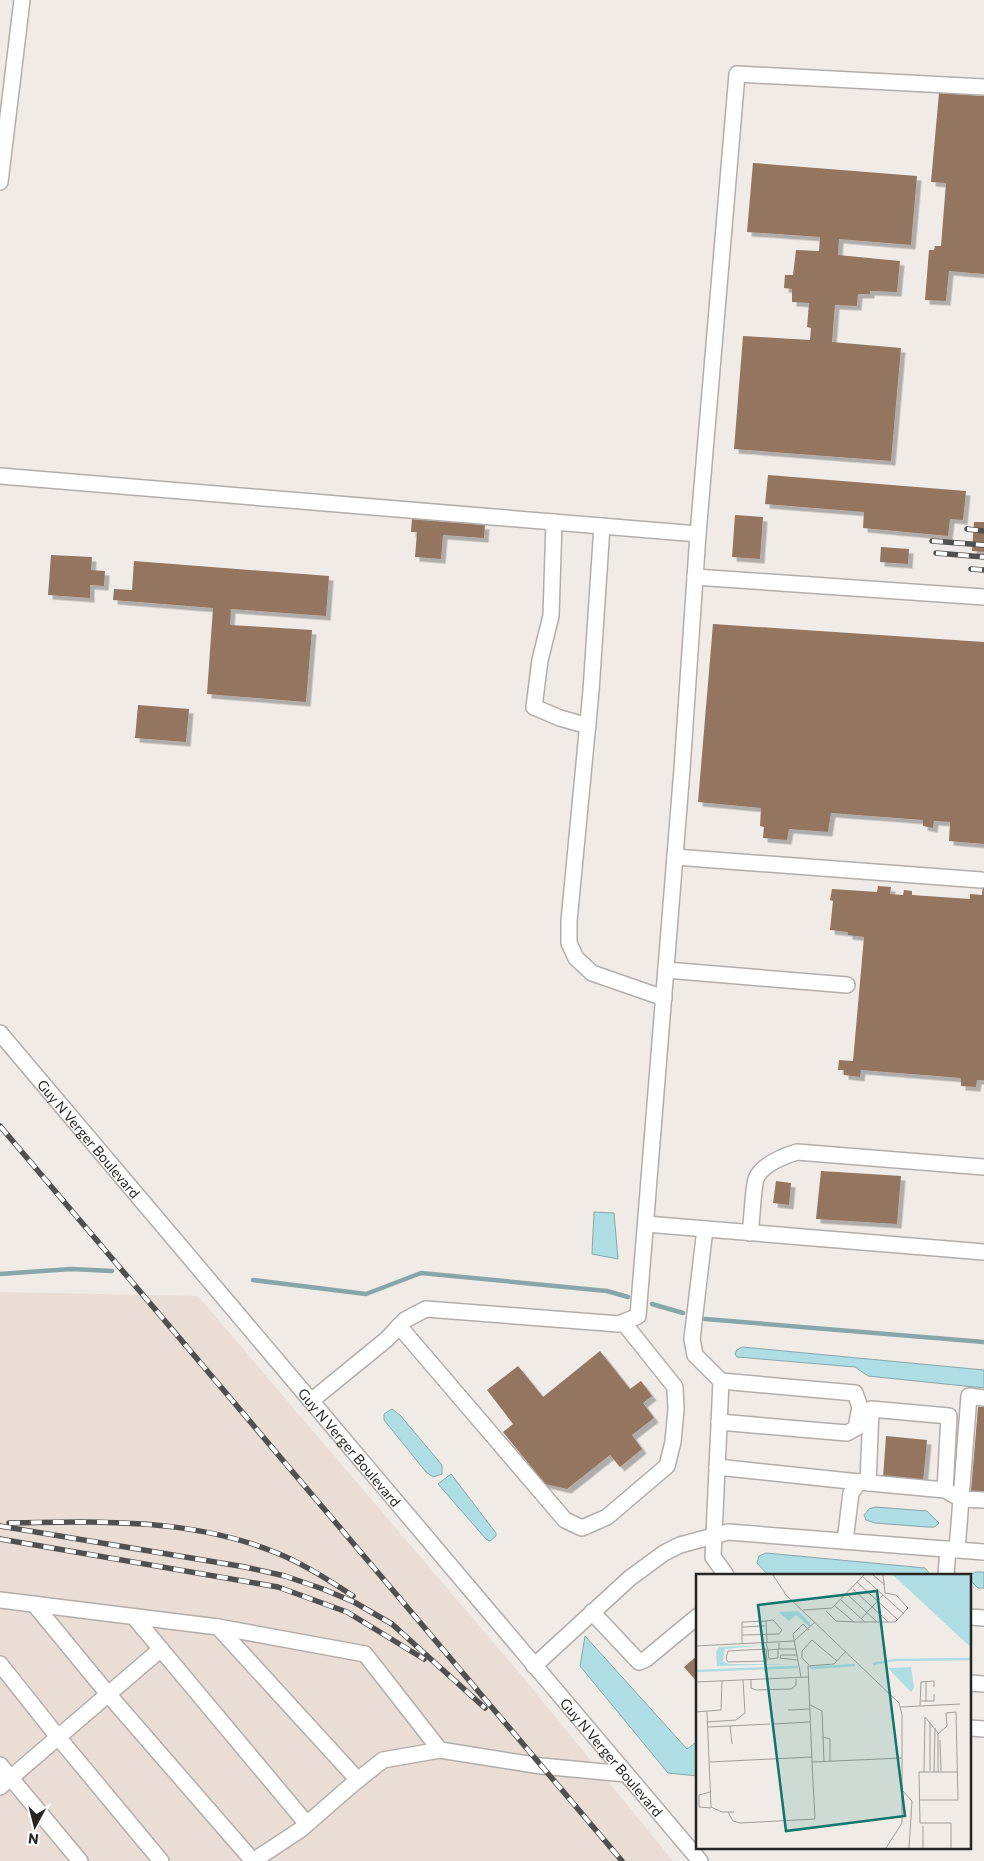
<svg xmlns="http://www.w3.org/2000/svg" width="984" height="1861" viewBox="0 0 984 1861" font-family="Commissioner,sans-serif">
<defs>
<filter id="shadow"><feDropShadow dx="4.5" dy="4.5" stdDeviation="0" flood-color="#0004"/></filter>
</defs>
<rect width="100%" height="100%" fill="#f0ebe7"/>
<path fill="#eaddd6" d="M0 1292 198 1296 522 1676 673 1861H0Z"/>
<g fill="#aedee4" stroke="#86a6aa">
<path d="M594 1212 614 1213 618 1259 592 1254Z"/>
<path d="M742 1347 984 1370V1388L868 1376 855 1367 737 1357 735 1354 737 1350Z"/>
<path d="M392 1409 400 1415 442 1465V1474L433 1477 426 1472 384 1420V1414Z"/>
<path d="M451 1474 496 1533V1536L490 1541 486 1539 438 1484Z"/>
<path d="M875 1507 927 1511 939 1523 935 1527H927L875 1523 866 1520 864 1515 869 1509Z"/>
<path d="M766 1553 925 1568 930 1574 768 1575 757 1563 759 1556Z"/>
<path d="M976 1572H984V1588H978L970 1580V1575Z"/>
<path d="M585 1636 687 1749 698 1741V1776L668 1773 580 1666Z"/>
</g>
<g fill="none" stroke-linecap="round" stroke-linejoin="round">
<g stroke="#86a6aa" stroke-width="4.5">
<path d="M0 1274 71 1269 112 1271"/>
<path d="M253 1280 366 1294 421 1273 607 1291 628 1297"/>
<path d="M652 1304 683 1313"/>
<path d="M705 1319 984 1342"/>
</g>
</g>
<g fill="#947460" filter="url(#shadow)">
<path d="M939 93 984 96V274L949 271 946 301 925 300 929 250H934L935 246H941L946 183 931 182Z"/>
<path d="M753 163 917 176 911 245 839 239 838 255 900 261 897 292 870 291V294H858L857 306 835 305 832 342 901 348 891 461 734 449 743 336 810 340 811 328 807 327 809 303 792 302V289L784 288 785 275H793L796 250 819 251 820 237 747 232Z"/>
<path d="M768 475 966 491 963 520 950 519 948 536 863 528 864 512 765 504Z"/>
<path d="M735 515 763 517 760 559 732 557Z"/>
<path d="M412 519 485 525 484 538 443 535 441 559 415 557 417 532H411Z"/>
<path d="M974 522H984V552L972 551Z"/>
<path d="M881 547 909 549 908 564 880 562Z"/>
<path d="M51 555 92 557 91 570 105 571 104 586 90 585V598L48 595Z"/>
<path d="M134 561 329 576 326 616 231 609 230 625 312 630 306 702 207 694 213 608 113 600 114 589 132 590Z"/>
<path d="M713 624 984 642V844L949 841 950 822 934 821 933 828 923 826V820L831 813 828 832 789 829 787 840 763 838 764 827 760 826 761 808 698 802Z"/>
<path d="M138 705 189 709 186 742 135 738Z"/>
<path d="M983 883H984V1080H977L976 1087 961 1086V1078L861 1070 860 1077 844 1075V1070H838L839 1060 853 1061 864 937 848 935V932L830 930 833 901 830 900 832 889 877 892 878 886 891 887 890 894 903 895 904 890 912 891V895L970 899V894L982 895Z"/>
<path d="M821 1171 901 1176 897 1224 816 1219Z"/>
<path d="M776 1181 791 1183 789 1205 773 1203Z"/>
<path d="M600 1351 630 1389 641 1381 652 1396 643 1403 654 1418 632 1435 642 1449 620 1467 610 1455 567 1489 545 1484 503 1432 513 1424 487 1390 518 1366 543 1397Z"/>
<path d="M978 1407H984V1492L971 1491Z"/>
<path d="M886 1436 927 1440 923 1482 883 1478Z"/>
<path d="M698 1655V1683L684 1667Z"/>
</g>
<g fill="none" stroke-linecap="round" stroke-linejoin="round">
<defs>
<g id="minor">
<path d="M0 182 22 0"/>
<path d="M0 476 698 534 682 769 638 1316 619 1324 426 1309 405 1320 387 1339 311 1401"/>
<path d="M554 522 551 616 540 660 534 707 560 718 588 726"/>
<path d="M602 526 591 691 569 921V943L576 958 592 973 664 998"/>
<path d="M698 534 737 74 984 87"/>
<path d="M695 577 984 597"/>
<path d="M675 857 981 880"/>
<path d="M666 970 847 985"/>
<path id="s1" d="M0 1033 700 1861"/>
<path d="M646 1224 984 1252"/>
<path d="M705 1229 692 1339 695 1355 721 1381 713 1557 726 1575"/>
<path d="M750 1233C752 1221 753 1188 756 1179 762 1164 784 1156 797 1152L984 1167"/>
<path d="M399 1326 565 1520 582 1528 607 1517 667 1466 673 1442 676 1409 675 1387 623 1322"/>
<path d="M984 1398 969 1396 961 1499 984 1500"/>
<path d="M719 1422 847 1433 856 1428 860 1407 855 1393 721 1381"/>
<path d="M717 1467 859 1482"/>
<path d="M868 1483 871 1409 949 1416 945 1490"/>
<path d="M845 1541 851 1493 859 1482 945 1490 961 1499 957 1550"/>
<path d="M946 1575 948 1549"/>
<path d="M0 1600 218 1627 358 1780"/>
<path d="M34 1604 108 1694 253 1861"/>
<path d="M592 1612 639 1662 646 1659 698 1616"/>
<path d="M134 1617 307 1824"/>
<path d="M970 1617 984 1618"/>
<path d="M218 1627 365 1654 440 1750"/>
<path d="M0 1664 58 1737 161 1861"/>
<path d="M534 1666 630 1578 664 1553 680 1545 728 1532 984 1552"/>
<path d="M970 1683 984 1684"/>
<path d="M970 1728 984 1729"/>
<path d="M0 1765 80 1861"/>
<path d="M0 1787 161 1649"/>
<path d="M253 1861 300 1830 354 1783 383 1760 440 1750 541 1766 626 1774"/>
</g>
</defs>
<use href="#minor" stroke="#b2adaa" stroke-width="18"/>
<use href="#minor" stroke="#fff" stroke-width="15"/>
<defs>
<g id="rail">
<path d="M967 529 984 531"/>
<path d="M932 541 984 545"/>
<path d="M936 553 984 557"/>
<path d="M971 569 984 570"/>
<path d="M0 1126 622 1861"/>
<path d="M9 1523C98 1521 192 1518 277 1553 304 1564 329 1580 353 1596"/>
<path d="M0 1526 245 1567 285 1576 323 1589 354 1602 392 1624 485 1708"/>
<path d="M0 1539 278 1587 347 1612 424 1659"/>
</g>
</defs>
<use href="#rail" stroke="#52504e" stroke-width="5.5"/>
<use href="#rail" stroke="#fff" stroke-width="4" stroke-dasharray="11" stroke-linecap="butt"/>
</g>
<g text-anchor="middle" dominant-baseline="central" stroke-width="4" stroke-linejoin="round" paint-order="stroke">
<g font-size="14" fill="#272524" stroke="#fff">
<text stroke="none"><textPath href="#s1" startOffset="138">Guy N Verger Boulevard</textPath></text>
<text stroke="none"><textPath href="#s1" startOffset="542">Guy N Verger Boulevard</textPath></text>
<text stroke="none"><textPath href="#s1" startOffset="948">Guy N Verger Boulevard</textPath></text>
</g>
</g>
<g transform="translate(696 1574)">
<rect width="275" height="275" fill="#f0ebe7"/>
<path d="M197 1H275V73L269 68ZM102 37 114 49V53L100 41 93 47 83 38ZM68 71 29 75 27 87 32 90H99L21 92 20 78 23 73ZM215 93 218 113 215 118 192 94Z" fill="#aedee4"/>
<path fill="none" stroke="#aedee4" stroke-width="2.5" d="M177 90 198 86 275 85M114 94 159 91M0 97 102 93"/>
<path fill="none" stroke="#a09c99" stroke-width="1" d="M77 1 90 21 203 129 206 141V249L190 274M177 1 189 11M166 2 208 40M161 8 202 46M157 15 192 48M151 20 181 48M145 26 169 48M139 32 158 48H199L212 34 200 21 189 19 187 1M107 36 136 34 168 1M130 37 140 47 158 48M165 45 187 21M46 53 69 52M46 61 83 60 86 56 77 46 70 47M70 69 72 76 83 75V69M46 70V48L70 47 71 69M0 72 98 67 119 48M70 75 71 87 32 88 30 85 32 77ZM83 75H100M72 76 73 85 82 84V75M150 77 138 90 112 92 116 188 206 184M101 81H85L84 84 101 86M113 91 106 84V77L116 66 141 87M105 103 97 60 107 50 113 56M55 106V114L60 116 95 115 100 111V105M0 108 112 103M225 127H238V120M230 127V107M114 131 126 137 128 188M224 131 225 108 238 107V113M205 133 264 130M92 136 114 135M0 138 25 136 26 107M11 138 15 233 26 238H38M11 148 40 146 49 139 47 106M77 150 114 148M34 152 36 170M12 153 74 150M127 163 134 165V187M244 166 245 197M13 188 116 183M234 197V148M228 198 229 143 243 160M238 198 239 154M206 216 216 227 213 274M14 218 3 221V233L15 234M224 226H262L260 138 250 139 251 152 242 160V198M32 238 37 247 44 249 119 245 116 188M227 252V274M255 274V249H224L223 198H261"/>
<path fill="#0f766e" fill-opacity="0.15" stroke="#0f766e" stroke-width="2.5" d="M181 17 209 242 90 257 62 31Z"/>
<rect width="275" height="275" fill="none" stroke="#272524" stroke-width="2.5"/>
</g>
<g transform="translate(35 1826) rotate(187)" stroke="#ffffff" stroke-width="4" paint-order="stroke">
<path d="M0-4L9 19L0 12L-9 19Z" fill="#272524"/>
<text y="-8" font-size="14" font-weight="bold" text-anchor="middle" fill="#272524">N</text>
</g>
</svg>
